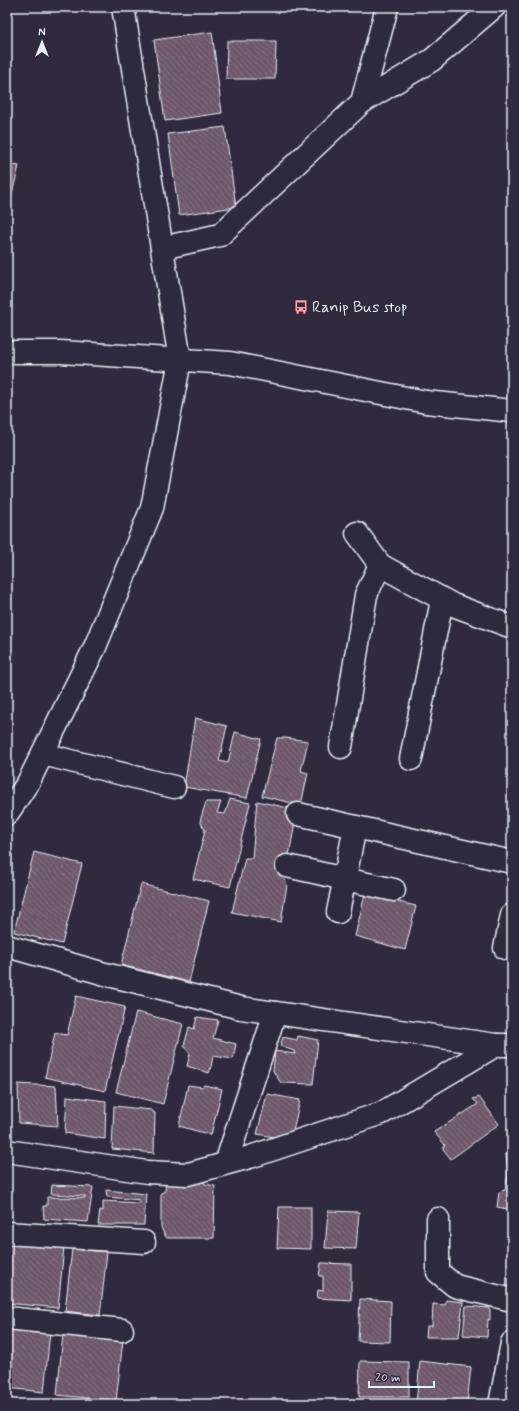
<svg xmlns="http://www.w3.org/2000/svg" width="519" height="1411" viewBox="0 0 519 1411" font-family="Mynerve,sans-serif">
<defs>
<pattern id="building-back-hatch" width="6" height="6" patternUnits="userSpaceOnUse"><rect width="6" height="6" fill="#6e586c"/><path d="M-1 5l2 2M0 0l6 6M5-1l2 2" fill="none" stroke="#837082"/></pattern>
</defs>
<rect width="100%" height="100%" fill="#2f2a3d"/>
<filter id="ink" filterUnits="userSpaceOnUse"><feTurbulence type="fractalNoise" baseFrequency=".025" numOctaves="2"/><feDisplacementMap in="SourceGraphic" scale="8" xChannelSelector="R" yChannelSelector="G"/><feConvolveMatrix kernelMatrix="1 2 1 2 8 2 1 2 1" color-interpolation-filters="sRGB"/></filter>
<g filter="url(#ink)">
<g fill="url(#building-back-hatch)" stroke="#e8f1f8">
<path d="M212 32 222 113 165 121 154 40Z"/>
<path d="M227 41H276L275 79H226Z"/>
<path d="M225 127 236 207 179 215 168 134Z"/>
<path d="M7 164 19 166 8 209H7Z"/>
<path d="M195 718 227 726 219 761 228 763 235 732 261 739 247 798 184 787Z"/>
<path d="M277 738H286L308 741 301 771 308 773 301 805 262 796Z"/>
<path d="M230 799 250 803 230 887 193 879 205 830 200 821 206 802H221L217 813 225 814Z"/>
<path d="M257 801 297 810 288 862 280 866 287 885 281 922 232 912 245 858H252Z"/>
<path d="M34 852 82 864 62 944 14 932Z"/>
<path d="M141 884 209 901 189 982 121 965Z"/>
<path d="M365 894 416 906 405 950 355 936Z"/>
<path d="M76 996 125 1007 105 1091 45 1077 55 1033 67 1035Z"/>
<path d="M136 1012 183 1024 163 1104 116 1092Z"/>
<path d="M197 1017 218 1020 213 1038 236 1044 233 1059 213 1056 211 1067 209 1073 187 1066 190 1054 184 1046 189 1027 194 1029Z"/>
<path d="M298 1036 318 1040 313 1084 281 1083 273 1071 275 1051 295 1054 294 1051 280 1046 283 1037 297 1040Z"/>
<path d="M18 1084 56 1086 58 1126 19 1123Z"/>
<path d="M188 1085 202 1087 204 1085 222 1089 211 1135 179 1126Z"/>
<path d="M267 1094 300 1100 291 1140 257 1134Z"/>
<path d="M67 1096 106 1101 105 1139 65 1133Z"/>
<path d="M479 1097 499 1124 451 1159 443 1149 445 1145 434 1132 478 1104 473 1099Z"/>
<path d="M114 1106 151 1110 155 1113 154 1153 112 1149Z"/>
<path d="M506 1154H512V1210L497 1207 499 1192 505 1190 508 1175Z"/>
<path d="M166 1179H202L205 1184 215 1186 214 1238H167L164 1234 161 1227V1193L165 1191Z"/>
<path d="M52 1185 93 1187 88 1222 44 1219 43 1206H47V1197L85 1198V1196L51 1194Z"/>
<path d="M106 1190 146 1194 144 1225H98L100 1210 103 1211V1201L140 1203V1200L107 1197Z"/>
<path d="M279 1207H311V1249L277 1248Z"/>
<path d="M328 1211 359 1212 356 1249 325 1248Z"/>
<path d="M7 1241 64 1247 58 1308 7 1303Z"/>
<path d="M72 1249 107 1252 100 1315 65 1311Z"/>
<path d="M321 1263 351 1264V1300L317 1298 318 1290 323 1291V1276H319Z"/>
<path d="M360 1299 391 1301 390 1342 358 1341Z"/>
<path d="M446 1300 463 1302 459 1337H426L427 1326H432L433 1304 445 1305Z"/>
<path d="M466 1306 490 1308V1320L488 1319 487 1337 463 1335Z"/>
<path d="M7 1326 50 1331 44 1392 7 1388Z"/>
<path d="M63 1334 123 1340 116 1401 57 1395Z"/>
<path d="M360 1361 409 1362V1397H359Z"/>
<path d="M420 1361 471 1367 467 1404H416Z"/>
</g>
<g fill="none" stroke-linecap="round" stroke-linejoin="round">
<defs>
<g id="street">
<path d="M123 7 180 360"/>
<path d="M362 102 387 7"/>
<path d="M162 248 220 235 362 102 432 60 494 7"/>
<path d="M357 533 380 565 453 605 512 627"/>
<path d="M341 747 366 595 380 565"/>
<path d="M43 754 174 787"/>
<path d="M411 759 442 600"/>
<path d="M298 814 512 862"/>
<path d="M287 866 394 890"/>
<path d="M338 912 355 827"/>
<path d="M7 946 105 974 241 1008 496 1045"/>
<path d="M505 948 512 915"/>
<path d="M7 1151 147 1172 188 1174 250 1157 382 1113 496 1045H512"/>
<path d="M226 1163 275 1013"/>
<path d="M438 1219V1272L455 1286 512 1300"/>
<path d="M7 1233 144 1242"/>
<path d="M7 1318 122 1330"/>
<path d="M500 1404 512 1343"/>
</g>
<g id="secondary">
<path d="M7 352H61L230 363 426 402 512 411"/>
<path d="M7 814 29 781 95 647 152 508 180 360"/>
</g>
</defs>
<use href="#street" stroke="#e8f1f8" stroke-width="25"/>
<use href="#secondary" stroke="#e8f1f8" stroke-width="25"/>
<use href="#street" stroke="#2f2a3d" stroke-width="22"/>
<use href="#secondary" stroke="#2f2a3d" stroke-width="22"/>
</g>
</g>
<defs>
<symbol id="bus-bare" viewBox="-9 -9 18 18"><path d="M-5-6H5V4H4V6H2V4H-2V6H-4V4H-5ZM-3.5-4V0h7V-4ZM-3.5 1.2v1.5H-2V1.2ZM2 1.2v1.5H3.5V1.2Z" fill="#ff9aa2" stroke="#2f2a3d" stroke-width="2.5" paint-order="stroke"/></symbol>
</defs>
<g fill-rule="evenodd">
<use href="#bus-bare" x="291" y="297" width="20" height="20"/>
</g>
<g text-anchor="middle" dominant-baseline="central" stroke-width="3.5" stroke-linejoin="round" paint-order="stroke">
<g font-size="16" fill="#e8f1f8" stroke="#2f2a3d" text-anchor="start">
<text x="312" y="307">Ranip Bus stop</text>
</g>
</g>
<rect width="519" height="1411" fill="none" stroke="#2f2a3d" stroke-width="24"/>
<rect x="12" y="12" width="495" height="1387" fill="none" stroke="#e8f1f8" stroke-width="1.5" filter="url(#ink)"/>
<g transform="translate(42 42)" stroke="#2f2a3d" stroke-width="3" paint-order="stroke">
<path d="M0-3L7 15L0 10L-7 15Z" fill="#e8f1f8"/>
<text y="-6" font-size="11" font-weight="bold" text-anchor="middle" fill="#e8f1f8">N</text>
</g>
<path d="M369 1381v6h65v-6" fill="none" stroke="#e8f1f8" stroke-width="2"/>
<text x="375" y="1381" font-size="12" fill="#e8f1f8" stroke="#2f2a3d" stroke-width="3" paint-order="stroke">20 m</text>
</svg>
